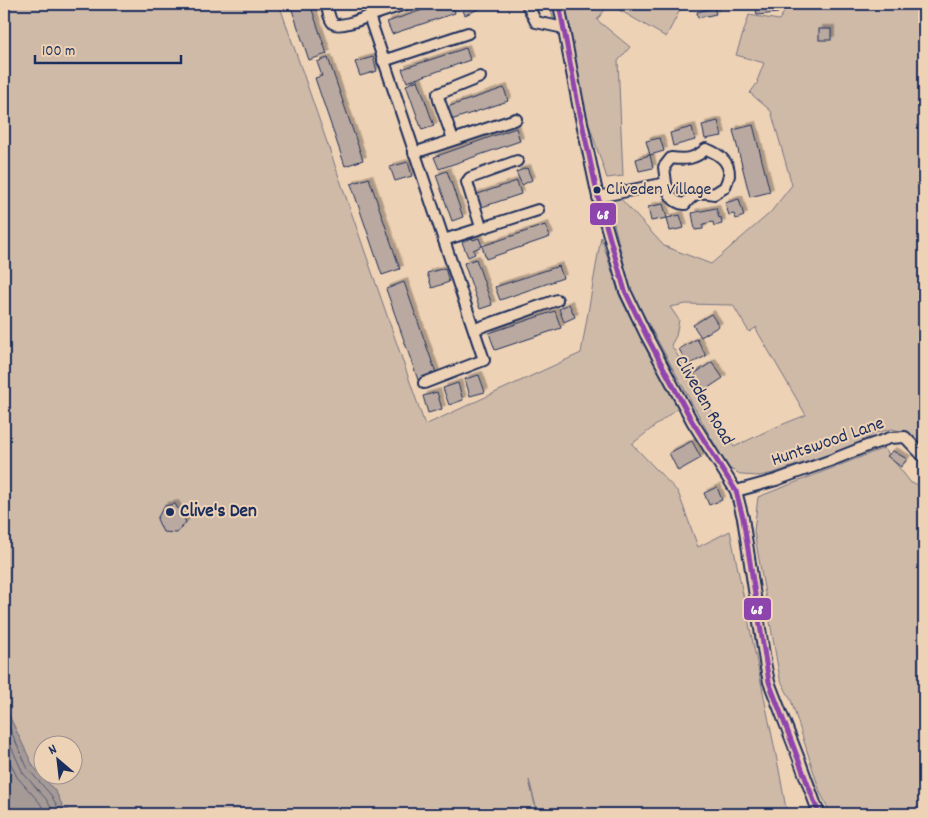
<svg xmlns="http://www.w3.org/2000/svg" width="928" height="818" viewBox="0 0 928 818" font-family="Dekko,sans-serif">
<defs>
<filter id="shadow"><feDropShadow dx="3.5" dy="-3.5" stdDeviation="0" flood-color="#0004"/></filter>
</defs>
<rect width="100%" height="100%" fill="#eed2b5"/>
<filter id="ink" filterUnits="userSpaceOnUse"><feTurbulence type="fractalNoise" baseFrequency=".02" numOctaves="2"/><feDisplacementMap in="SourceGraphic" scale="10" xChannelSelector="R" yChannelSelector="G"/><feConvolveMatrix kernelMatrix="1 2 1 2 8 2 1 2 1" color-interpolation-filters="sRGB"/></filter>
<g filter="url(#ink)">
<g fill="#cfbaa8" stroke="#757483" fill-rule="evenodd">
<path d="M4 4H279L425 425 581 353 601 237 620 297 651 358 679 407 632 444 678 492 698 547 730 531 779 770 787 814H538L529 780 537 814H73L63 807 56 792 33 766 4 705ZM42 746H72V776H42Z"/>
<path d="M550 4H683L666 37 609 4 597 20 630 47 618 61 623 176 607 178 553 18Z"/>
<path d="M826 4H924V447L910 434 892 429 875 433 858 444 774 473 759 476 742 475 727 467 631 292 610 208 613 200 620 198 664 246 711 264 770 213 792 185 771 111 750 93 758 82 757 81 764 63 736 55 749 15 779 20 788 6 822 10ZM686 304 733 305 749 332 757 327 756 329 806 415 771 429 734 447 671 345 676 336 679 320 670 307Z"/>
<path d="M884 448 911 483 921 485 924 484V814H831L820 792 791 700 780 679 754 531 758 497Z"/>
</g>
<path fill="#a69a97" stroke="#6e6f80" d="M4 705 33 766 56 792 63 807 73 814H4Z"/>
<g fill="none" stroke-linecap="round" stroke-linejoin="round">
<g stroke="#535a75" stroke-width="1">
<path d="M4 716 28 769 51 795 59 810 64 814"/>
<path d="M4 731 23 773 46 799 55 814"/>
<path d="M4 749 17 777 40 803 46 814"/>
</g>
</g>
<g fill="#baa9a0" stroke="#1b2f5e" filter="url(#shadow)">
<path d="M290 4H310L327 54 309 60Z"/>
<path d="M440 4H452L455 13 392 34 387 22Z"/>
<path d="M460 4H479L481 8 465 15Z"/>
<path d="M755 4H778V13L757 15Z"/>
<path d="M714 8 716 14 698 18 697 12Z"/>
<rect x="819" y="29" width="12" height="11"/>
<path d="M466 48 470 60 407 82 402 69Z"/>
<path d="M373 57 377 71 360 76 355 62Z"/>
<path d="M328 58 363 160 345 166 315 78 322 76 317 62Z"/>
<path d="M418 80 434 126 422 130 406 85Z"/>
<path d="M504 88 508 101 451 120 447 107Z"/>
<path d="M718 121 722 136 705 139 702 125Z"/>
<path d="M753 125 770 192 750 197 733 130Z"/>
<path d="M692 127 695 140 673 146 670 133Z"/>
<path d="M516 128 520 141 439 169 434 157Z"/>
<path d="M660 138 664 151 650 155 646 141Z"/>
<path d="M650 155 653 168 639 171 636 159Z"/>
<path d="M408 162 412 176 395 181 390 167Z"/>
<path d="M527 168 532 180 522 185 516 172Z"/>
<path d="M447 171 463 217 452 221 436 175Z"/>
<path d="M369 178 400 269 382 275 351 184Z"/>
<path d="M517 181 521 194 476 209 472 196Z"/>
<path d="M739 199 744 216 736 219 734 214 729 215 725 203Z"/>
<path d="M663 204 667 218 651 221 648 207Z"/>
<path d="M716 208 719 218 721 217 722 224 714 226 713 222 703 224V229L695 230 692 213Z"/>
<path d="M680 215 684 228 670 231 667 218Z"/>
<path d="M545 225 550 237 486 259 482 246Z"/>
<path d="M472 238 473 240 479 238 482 246 473 250 475 254 468 257 462 242Z"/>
<path d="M476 259 492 305 480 309 464 263Z"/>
<path d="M559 266 563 278 500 300 495 287Z"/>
<path d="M445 268 449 282 432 288 427 273Z"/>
<path d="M404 282 436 373 418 380 386 289Z"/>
<path d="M569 304 575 317 564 322 559 309Z"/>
<path d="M555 311 561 328 495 350 489 333Z"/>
<path d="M711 314 719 326 701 337 693 325Z"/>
<path d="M697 339 706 356 688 365 679 349Z"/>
<path d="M712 362 723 378 705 390 694 374Z"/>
<path d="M479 375 485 392 470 396 465 379Z"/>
<path d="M458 383 463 400 449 405 443 388Z"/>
<path d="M437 392 442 409 428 413 423 396Z"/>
<path d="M692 441 701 458 678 471 669 453Z"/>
<path d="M893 451 907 459 901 467 887 456Z"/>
<path d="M717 487 722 500 709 505 704 493Z"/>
<path d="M175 504 186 522 177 533 163 532 157 519 164 506Z"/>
</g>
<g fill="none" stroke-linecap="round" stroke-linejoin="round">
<defs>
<g id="minor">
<path d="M326 4C328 9 329 20 333 23 338 29 362 19 369 16"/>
<path d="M405 4 369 16 484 360 424 383"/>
<path d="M527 4 536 22 564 28"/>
<path d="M559 4 578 104 598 197 625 291 646 335 692 421 736 491 743 518 766 668 769 682 799 759 819 814"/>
<path d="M383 61 468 33"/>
<path d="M453 139 439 100 438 94 480 77"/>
<path d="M414 153 516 119"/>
<path d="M598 197 666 183 664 167 671 158C686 160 695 159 706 149 717 153 730 161 729 175 729 178 726 183 725 187L714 194C700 191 694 193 685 204 672 203 669 194 666 183"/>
<path d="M481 227 467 182 470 178 517 161"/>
<path d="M444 240 538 210"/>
<path d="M475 329 557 300"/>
<path d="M736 491 776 480 832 460 867 446 890 438 905 437 923 456H924"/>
</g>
</defs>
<use href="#minor" stroke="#1b2f5e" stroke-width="14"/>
<use href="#minor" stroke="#eed2b5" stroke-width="10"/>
<defs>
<path id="bus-1" d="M559 4 578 104 598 197 625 291 646 335 692 421 736 491 743 518 769 682 819 814"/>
</defs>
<use href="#bus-1" stroke="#eed2b5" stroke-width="9"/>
<use href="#bus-1" stroke="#8e44ad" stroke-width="5"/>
</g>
</g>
<g fill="#1b2f5e" stroke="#eed2b5" stroke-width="2">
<circle cx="597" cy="190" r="4.5"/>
<circle cx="170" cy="512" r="5"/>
</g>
<g text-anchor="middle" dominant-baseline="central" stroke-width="4" stroke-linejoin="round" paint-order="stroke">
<g font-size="18" fill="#1b2f5e" stroke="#eed2b5" text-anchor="start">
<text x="606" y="190">Cliveden Village</text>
</g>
<g font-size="19" fill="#1b2f5e" stroke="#eed2b5">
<text transform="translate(703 401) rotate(60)">Cliveden Road</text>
<text transform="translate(828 443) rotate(-19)">Huntswood Lane</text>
</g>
<g font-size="19" font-weight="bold" fill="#1b2f5e" stroke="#eed2b5" text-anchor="start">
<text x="180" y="512">Clive's Den</text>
</g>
</g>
<g stroke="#eed2b5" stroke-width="2">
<rect x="589" y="202" width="28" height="24" rx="5" fill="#8e44ad"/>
<rect x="743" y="597" width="29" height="24" rx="5" fill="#8e44ad"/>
</g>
<g font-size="14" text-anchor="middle" font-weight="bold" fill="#fff">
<text x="603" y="219">68</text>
<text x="757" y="614">68</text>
</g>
<rect width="928" height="818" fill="none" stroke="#eed2b5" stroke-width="20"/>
<rect x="10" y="10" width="908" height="798" fill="none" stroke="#1b2f5e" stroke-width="2" filter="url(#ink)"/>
<g transform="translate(58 760) rotate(332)"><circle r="24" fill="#eed2b5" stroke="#9a9192"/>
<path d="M0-4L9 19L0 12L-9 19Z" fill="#1b2f5e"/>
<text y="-8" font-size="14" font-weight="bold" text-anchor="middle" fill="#1b2f5e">N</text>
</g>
<path d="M35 55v8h146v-8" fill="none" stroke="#1b2f5e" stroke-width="2.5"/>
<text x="42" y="55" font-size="15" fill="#1b2f5e" stroke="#eed2b5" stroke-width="4" paint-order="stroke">100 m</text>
</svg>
